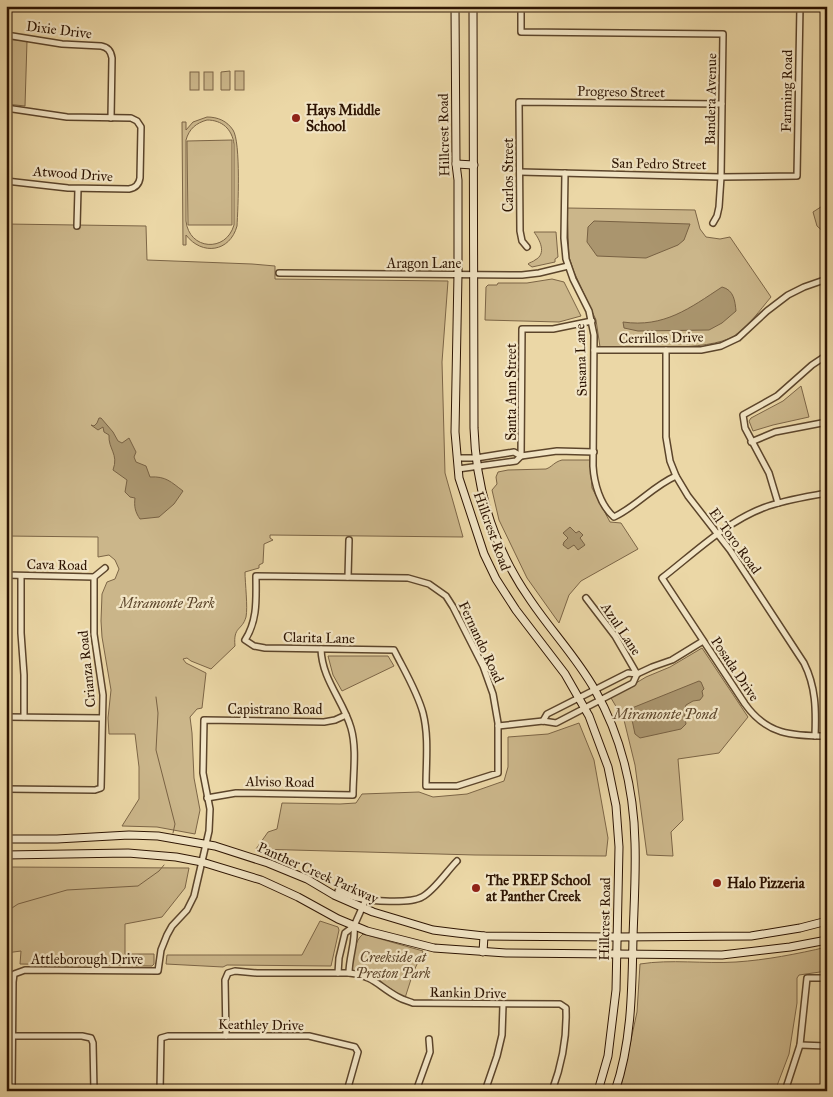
<svg xmlns="http://www.w3.org/2000/svg" width="833" height="1097" viewBox="0 0 833 1097" font-family="'IM FELL Great Primer',serif">
<rect width="100%" height="100%" fill="#ebd7a6"/>
<filter id="stains"><feTurbulence type="fractalNoise" baseFrequency=".004" numOctaves="4"/><feColorMatrix values="0 0 0 0 .2 0 0 0 0 .09 0 0 0 0 .02 0 0 0 .5 -.17"/></filter>
<radialGradient id="worn" r=".72"><stop offset=".6" stop-color="#630" stop-opacity="0"/><stop offset="1" stop-color="#630" stop-opacity=".3"/></radialGradient>
<g fill="#cbb68a" stroke="#7c6546" fill-rule="evenodd">
<path d="M6 39 27 41 25 106 6 104Z"/>
<path d="M230 71V90H221V72Z"/>
<rect x="235" y="71" width="9" height="19"/>
<rect x="190" y="72" width="9" height="18"/>
<rect x="204" y="72" width="9" height="18"/>
<path d="M207 117C218 117 227 121 233 130 241 142 238 209 237 226 230 252 202 256 186 235V245H183L182 122H186V130L193 122ZM207 120C222 120 232 129 234 144V225C226 253 189 250 186 221V140C189 129 196 123 207 120Z"/>
<path d="M232 140V225H188L187 141Z"/>
<path d="M827 203V235L817 226 813 212Z"/>
<path d="M567 208 695 210 700 229 706 237 720 239 730 237 771 297C760 310 748 327 734 336 708 352 632 347 600 347L596 320 574 272 569 257Z"/>
<path d="M6 224 146 226 147 260 252 264 275 266V279L448 281 442 362 445 473 463 537 270 535V538L273 540 264 544 263 563 259 565V568L245 572C245 583 248 607 246 617 242 631 233 626 235 646L211 669 191 661 187 658 183 659 186 663 206 673 202 708 197 709 190 717 192 733 194 778 200 810 195 834 157 827 122 826 139 799V767L135 734H109L108 718 111 690 102 637 101 621 102 594 107 582 115 579 119 569 115 560 109 555 98 557V537L6 536Z"/>
<path d="M534 232H556L558 257 555 259V262L532 267 528 264C530 262 533 262 535 260 547 254 540 240 534 232Z"/>
<path d="M552 279 564 282 581 316 559 322 485 320 486 287 488 285H497L498 283H527Z"/>
<path d="M801 386 809 417 773 425 753 431 749 421 751 418 783 401Z"/>
<path d="M562 460H590L592 488 610 522 621 523 638 549 581 581 569 595 559 623 527 578 499 520 492 490 497 484 496 477 498 472 508 470 546 469C552 467 554 462 562 460Z"/>
<path d="M702 648 748 717 719 753 678 759 683 820 671 832 673 856 647 855 635 765 624 720 611 698 646 677 670 667Z"/>
<path d="M328 656H388L394 666 342 691 333 675Z"/>
<path d="M579 723 594 760 608 838 606 856 475 855 256 849 268 832 277 829 282 803 340 804 356 803 362 794 419 792 433 797 467 794 504 781 508 767V737L548 734Z"/>
<path d="M7 867 189 868 185 888 162 917 125 924V954H154V964L152 966 20 964 21 951 6 953V897L10 895Z"/>
<path d="M320 921 338 927 339 930 331 966 227 965 223 967 166 964 167 955H302Z"/>
<path d="M363 934 423 951 413 973 405 998 374 978 352 971 351 968C353 957 354 941 363 934Z"/>
<path d="M827 947V971L799 975 797 978V1003L789 1054 775 1091H620L637 1012 640 964C671 959 704 964 736 962 766 960 797 954 827 947Z"/>
</g>
<g fill="#aa956e" stroke="#786143">
<path d="M594 221 690 224 684 240 678 245 646 258 597 256 587 242 588 227Z"/>
<path d="M722 287C734 290 735 301 736 311L722 323 709 330 638 331 624 328 623 322C664 328 690 308 722 287Z"/>
<path d="M99 418H101L113 432 118 441 122 443 129 438 136 452 134 457 136 462 146 466 150 477C166 476 171 482 183 491L174 504 159 517 140 519C135 512 134 506 135 498L130 497 125 492 127 480 113 470C119 454 108 449 109 435L104 432 103 427 98 430 91 425 94 426 97 423Z"/>
<path d="M570 527 576 533 579 531 583 535 580 538 585 545 578 550 574 545 568 549 563 545 564 542 568 538 563 533Z"/>
<path d="M699 681 701 682 704 689 702 691 703 696 700 700 693 701 686 705 684 713 686 724 681 729 640 738 635 734 631 715 632 708Z"/>
</g>
<g fill="none" stroke-linecap="round" stroke-linejoin="round">
<g stroke="#786143" stroke-width="1">
<path d="M156 697 158 713 156 750 175 824 173 833"/>
<path d="M6 912 18 904 67 890 138 886 159 871 164 865"/>
</g>
<defs>
<g id="street">
<path d="M521 6V32L723 34 721 177 719 207 717 216 713 223"/>
<path d="M6 35 62 44 101 46C108 47 111 51 112 58L111 118"/>
<path d="M6 35 7 6"/>
<path d="M6 108 67 117 131 118 137 121 141 127 140 178C139 185 135 188 129 189L68 188 6 181"/>
<path d="M520 172 721 177 797 176 800 6"/>
<path d="M565 173 564 238 566 259 573 279 589 311 594 335 593 466C594 483 600 505 614 517 637 506 653 486 676 476"/>
<path d="M77 226 78 189"/>
<path d="M527 247 522 241 520 231 519 102 722 104"/>
<path d="M279 273 522 275 539 273 568 266"/>
<path d="M594 350H701L721 346 738 338 767 311 788 295 804 287 827 279"/>
<path d="M666 350V437L670 461 676 476 688 496 730 550 804 663C816 687 816 710 815 736"/>
<path d="M751 442 775 432 827 422"/>
<path d="M521 456 522 329H553L592 321"/>
<path d="M457 458H476L514 452 521 456 557 451 594 452"/>
<path d="M458 469 516 461 521 456"/>
<path d="M827 493C805 497 783 500 763 508 726 522 693 554 662 578L745 704C767 735 792 736 827 736"/>
<path d="M778 503 769 473 745 428 743 415 777 396 812 365 827 355"/>
<path d="M6 575 94 577 105 568"/>
<path d="M21 576V633L24 675V717"/>
<path d="M256 576 408 578 429 584 446 596 453 607 483 666 493 694 498 723V773L457 786H426C426 762 429 737 423 713 417 691 404 670 394 650L265 648 254 646 245 640C258 620 256 598 256 576Z"/>
<path d="M348 577 349 540"/>
<path d="M586 598 615 636 637 674"/>
<path d="M6 717 102 718"/>
<path d="M543 721 547 714 628 673 637 674 652 667 672 660 703 641"/>
<path d="M498 726 543 721 556 723 633 683 637 674"/>
<path d="M6 789 95 790 101 788 103 695 94 634V577"/>
<path d="M207 798 236 793 353 795C353 774 357 749 351 728 343 700 322 680 321 649"/>
<path d="M338 891C344 894 350 896 357 898 370 901 410 904 422 897 434 891 447 871 457 861"/>
<path d="M338 973 339 958 345 933 354 926 366 899"/>
<path d="M349 973C349 957 356 941 354 926"/>
<path d="M13 1036H82L91 1038 93 1043 94 1091"/>
<path d="M226 1036 225 980 228 973 235 971 257 973H349C374 976 378 986 398 997 403 1000 408 1001 413 1003L560 1004 566 1008V1011C567 1040 562 1064 552 1091"/>
<path d="M800 1045 827 1046"/>
<path d="M12 1091 13 982 14 974 25 970 158 971 161 950 167 935 172 926 187 910 194 896 209 831 210 809 203 773 204 720 324 722 335 720 346 715"/>
<path d="M160 1091 161 1038 168 1036H309L355 1047 358 1052 347 1091"/>
<path d="M416 1091 430 1052 429 1039"/>
<path d="M485 1091 497 1056 502 1035 503 1005"/>
<path d="M785 1091 800 1045 807 978H827"/>
</g>
<g id="secondary">
<path d="M455 6 456 164 458 180V274L455 432 459 478 484 554 496 579 516 610 565 674 589 716 608 767 616 806 619 847 616 990 608 1056 598 1091"/>
<path d="M473 6 474 428C476 490 495 550 531 601 552 632 577 658 595 690 621 736 634 790 635 843 636 874 634 906 633 937 632 988 632 1042 615 1091"/>
<path d="M456 164 474 165"/>
<path d="M6 839H57L129 835 158 836 215 846 268 863 307 879 334 895 373 912 433 930 457 933 484 936 617 937 751 936 800 928 827 921"/>
<path d="M6 855 128 853 176 857 202 862 261 880 298 897 338 919 367 931 434 948 506 953 722 955 790 947 827 940"/>
<path d="M483 952 484 936"/>
</g>
</defs>
<use href="#street" stroke="#5c452b" stroke-width="8"/>
<use href="#secondary" stroke="#2d1402" stroke-width="9"/>
<use href="#street" stroke="#f2e5c5" stroke-width="5"/>
<use href="#secondary" stroke="#f2e5c5" stroke-width="7"/>
</g>
<g fill="#8f2418" stroke="#f2e5c5" stroke-width="2">
<circle cx="296" cy="118" r="5"/>
<circle cx="717" cy="883" r="5"/>
<circle cx="476" cy="888" r="5"/>
</g>
<g text-anchor="middle" dominant-baseline="central" stroke-width="4.5" stroke-linejoin="round" paint-order="stroke">
<g font-size="14" fill="#2d1402" stroke="#f2e5c5">
<text transform="translate(59 30) rotate(7)">Dixie Drive</text>
<text transform="translate(787 91) rotate(-89)">Farming Road</text>
<text transform="translate(621 92) rotate(1)">Progreso Street</text>
<text transform="translate(711 99) rotate(-89)">Bandera Avenue</text>
<text transform="translate(444 135) rotate(-91)">Hillcrest Road</text>
<text transform="translate(659 164) rotate(1)">San Pedro Street</text>
<text transform="translate(73 174) rotate(4)">Atwood Drive</text>
<text transform="translate(508 175) rotate(-90)">Carlos Street</text>
<text x="424" y="263">Aragon Lane</text>
<text transform="translate(661 338) rotate(-1)">Cerrillos Drive</text>
<text transform="translate(581 360) rotate(-92)">Susana Lane</text>
<text transform="translate(511 392) rotate(-90)">Santa Ann Street</text>
<text transform="translate(492 531) rotate(70)">Hillcrest Road</text>
<text transform="translate(735 541) rotate(54)">El Toro Road</text>
<text transform="translate(57 565) rotate(1)">Cava Road</text>
<text transform="translate(621 629) rotate(56)">Azul Lane</text>
<text transform="translate(319 638) rotate(1)">Clarita Lane</text>
<text transform="translate(481 642) rotate(65)">Fernando Road</text>
<text transform="translate(87 669) rotate(-96)">Crianza Road</text>
<text transform="translate(735 669) rotate(56)">Posada Drive</text>
<text x="275" y="709">Capistrano Road</text>
<text transform="translate(280 782) rotate(1)">Alviso Road</text>
<text transform="translate(318 873) rotate(24)">Panther Creek Parkway</text>
<text transform="translate(605 919) rotate(-89)">Hillcrest Road</text>
<text x="87" y="959">Attleborough Drive</text>
<text transform="translate(468 993) rotate(1)">Rankin Drive</text>
<text transform="translate(261 1025) rotate(1)">Keathley Drive</text>
</g>
<g font-size="14" font-weight="bold" fill="#2d1402" stroke="#f2e5c5" text-anchor="start">
<text x="306" y="110">Hays Middle<tspan x="306" dy="16">School</tspan></text>
<text x="486" y="880">The PREP School<tspan x="486" dy="16">at Panther Creek</tspan></text>
<text x="727" y="883">Halo Pizzeria</text>
</g>
<g font-size="14" font-style="italic" fill="#5c452b" stroke="#f2e5c5">
<text x="167" y="603">Miramonte Park</text>
<text x="393" y="957">Creekside at<tspan x="393" dy="16">Preston Park</tspan></text>
</g>
<g font-size="15" font-style="italic" fill="#5f482d" stroke="#f2e5c5">
<text x="665" y="714">Miramonte Pond</text>
</g>
</g>
<rect width="833" height="1097" fill="none" stroke="#ebd7a6" stroke-width="25"/>
<rect x="8" y="8" width="818" height="1082" fill="none" stroke="#2d1402" stroke-width="2.5"/>
<rect x="12" y="12" width="808" height="1072" fill="none" stroke="#2d1402"/>
<rect width="100%" height="100%" filter="url(#stains)"/>
<rect width="100%" height="100%" fill="url(#worn)"/>
</svg>
